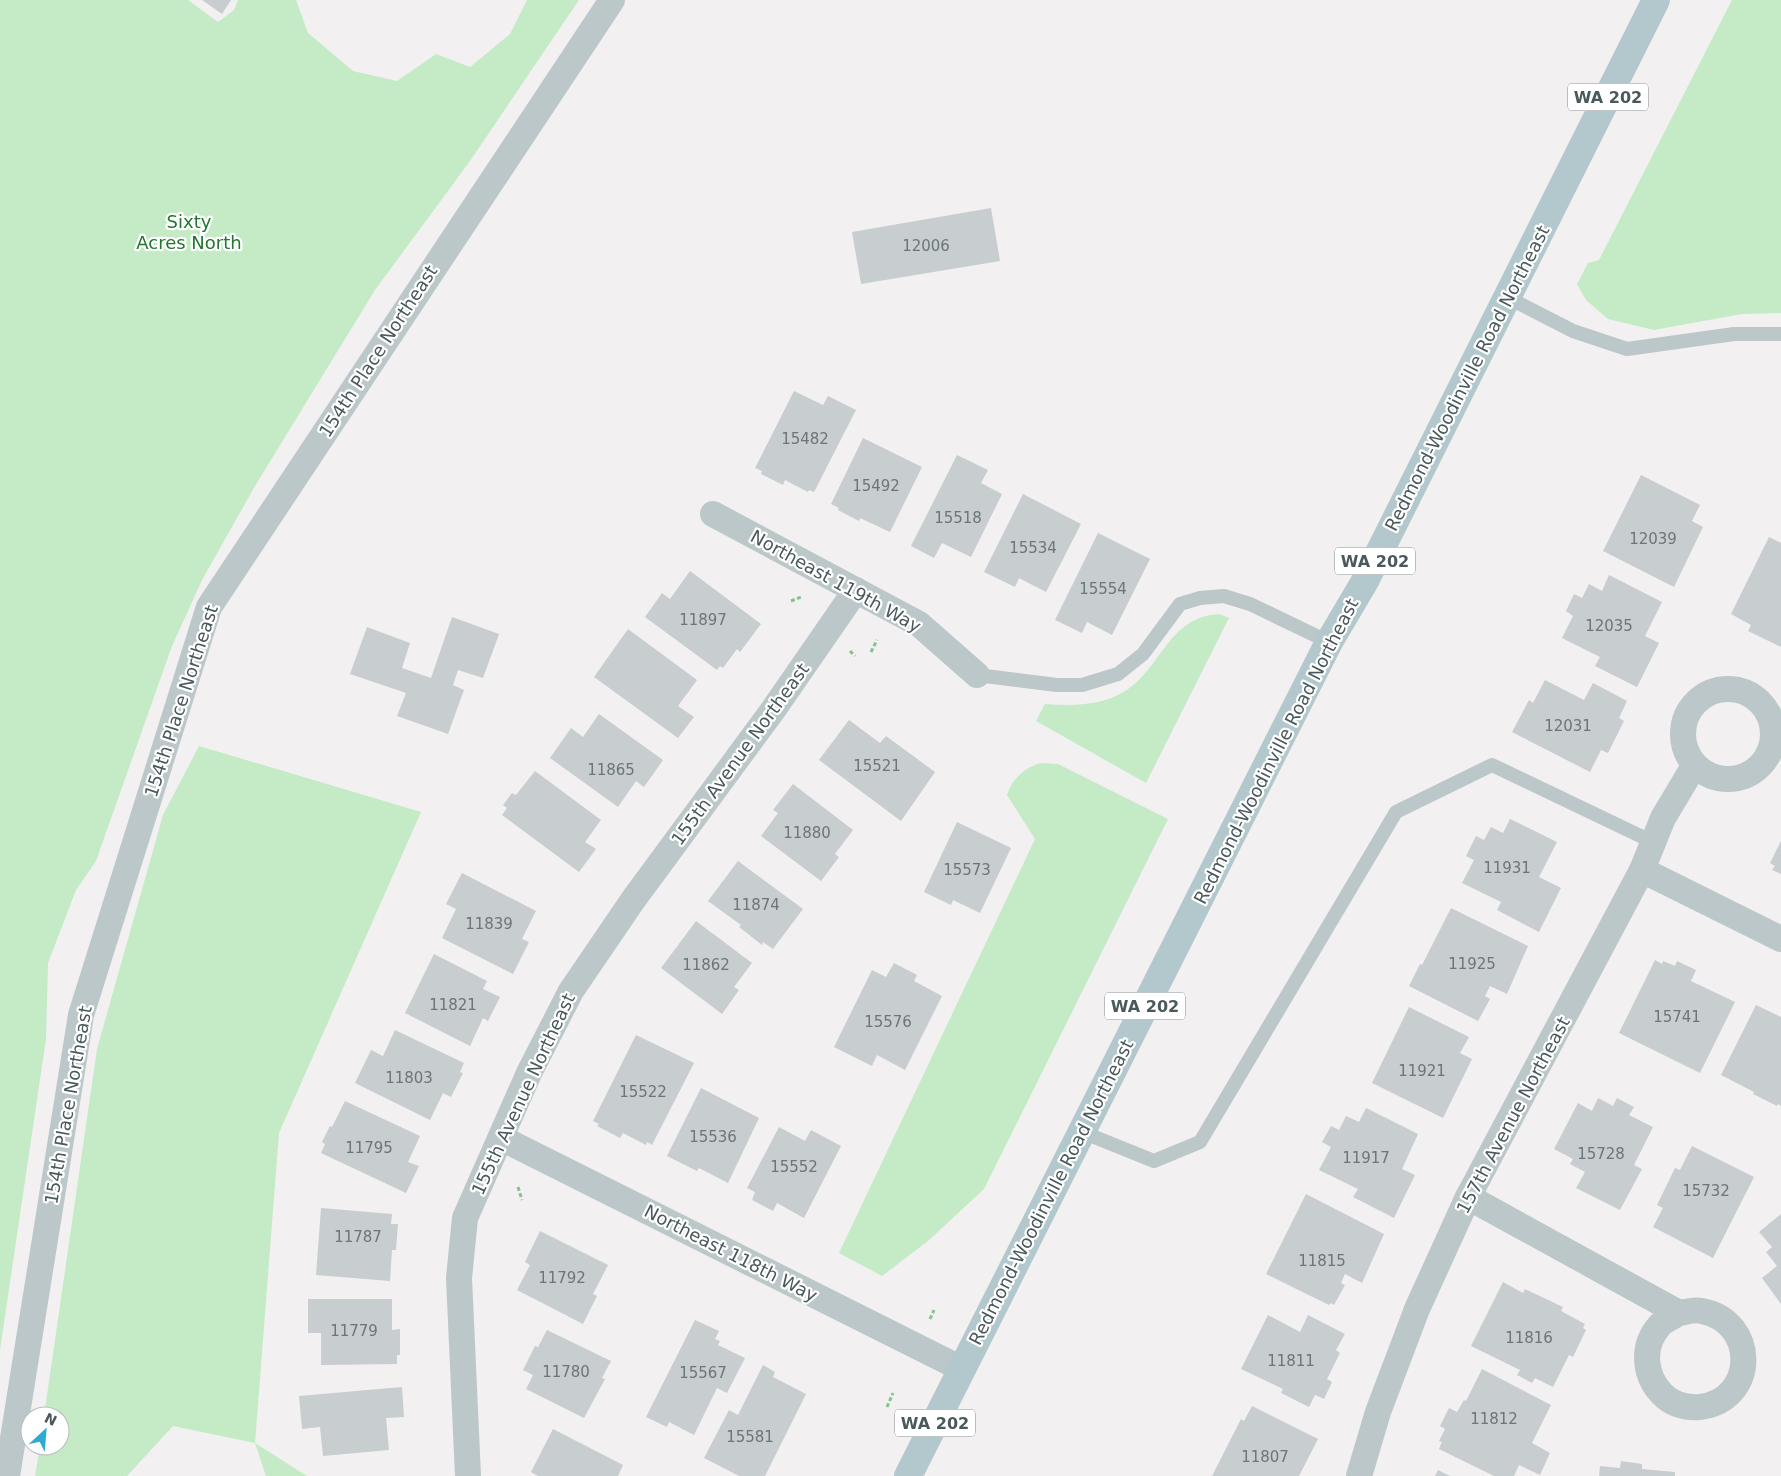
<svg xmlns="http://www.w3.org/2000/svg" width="1781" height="1476" viewBox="0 0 1781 1476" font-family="'DejaVu Sans',sans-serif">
<rect width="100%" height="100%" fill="#f2f0f1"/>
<g fill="#c4ebc6">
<path d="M0 0H188L218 22 234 10 238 0H296L308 33 353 71 397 81 436 54 470 67 510 34 527 0H579L470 161 375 290 255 486 202 580 172 646 96 861 76 890 48 963 46 1039 0 1350Z"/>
<path d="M1732 0H1781V313L1742 314 1654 330 1608 319 1586 300 1577 284 1588 263 1599 260Z"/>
<path d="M1219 614 1229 618 1146 783 1036 721 1045 704C1072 706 1103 706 1127 690 1163 665 1169 617 1219 614Z"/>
<path d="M199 746 421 812 279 1133 255 1443 307 1476H266L255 1443 173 1426 127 1476H35L40 1446H60V1416H44L97 1049 163 815Z"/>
<path d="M1041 763 1058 764 1168 819 984 1189 928 1241 882 1276 839 1253 1035 839 1007 795C1013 778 1024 768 1041 763Z"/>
</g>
<g fill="#c8cdcf">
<path d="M202 0H231L222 14Z"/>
<path d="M991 208 1000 261 861 284 852 232Z"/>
<path d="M794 391 823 405 828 396 856 410 814 492 809 490 808 492 785 480 783 485 761 474 762 471 755 468Z"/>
<path d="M863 438 922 467 890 532 860 518 859 521 838 510 839 508 831 504Z"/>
<path d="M957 455 988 470 981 483 1002 494 971 557 942 543 934 558 911 546Z"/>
<path d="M1641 475 1700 505 1692 521 1703 527 1674 587 1603 551Z"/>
<path d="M1023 494 1081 524 1046 592 1019 578 1015 587 984 572Z"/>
<path d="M1098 533 1150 559 1112 635 1087 622 1082 633 1055 620Z"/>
<path d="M1769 537 1781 543V647L1748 631 1751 625 1731 614Z"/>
<path d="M690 571 761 624 740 652 737 649 723 668 720 666 717 670 645 617 662 593 670 599Z"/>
<path d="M1609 575 1662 602 1645 636 1659 643 1637 687 1595 666 1600 657 1562 638 1573 616 1566 611 1574 594 1582 598 1589 584 1602 591Z"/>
<path d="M452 617 499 634 483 678 458 670 453 685 464 690 448 734 397 716 406 693 350 674 367 627 410 643 402 668 431 678Z"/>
<path d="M628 629 697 680 678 706 694 717 678 738 594 677Z"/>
<path d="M1545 680 1584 700 1593 683 1627 701 1619 718 1624 721 1608 753 1601 750 1590 772 1512 732 1529 700 1533 703Z"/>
<path d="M599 714 663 760 644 787 636 781 618 807 550 758 571 728 583 737Z"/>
<path d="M849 720 880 743 886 736 935 772 901 821 819 760Z"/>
<path d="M535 771 601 820 585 842 596 849 579 872 502 815 507 808 503 805 512 793 516 795Z"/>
<path d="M793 784 853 830 835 854 839 857 821 881 761 836 778 813 773 810Z"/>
<path d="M1510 819 1557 842 1539 877 1561 888 1539 932 1497 910 1501 902 1462 883 1474 860 1466 856 1476 836 1484 840 1491 827 1503 833Z"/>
<path d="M957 822 1011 848 980 913 953 900 951 905 924 892Z"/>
<path d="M1781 841V874L1772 870 1775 866 1770 863Z"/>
<path d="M738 861 803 909 773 949 763 942 762 945 739 927 741 925 708 901Z"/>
<path d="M462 873 536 911 522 939 529 942 513 974 442 938 456 909 446 904Z"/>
<path d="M1451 908 1528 946 1507 994 1490 986 1485 996 1490 999 1478 1021 1409 986 1420 964 1422 965Z"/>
<path d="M696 921 752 963 734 987 739 990 722 1014 661 968Z"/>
<path d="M434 954 487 981 483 989 500 997 488 1021 483 1018 470 1046 405 1013Z"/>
<path d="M1655 960 1662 964 1663 961 1675 966 1677 961 1696 970 1691 981 1735 1002 1700 1073 1619 1033Z"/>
<path d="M894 963 917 975 914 981 942 996 905 1070 877 1055 872 1066 834 1047 872 970 886 977Z"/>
<path d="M1756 1005 1781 1017V1106L1778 1104 1777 1106 1753 1094 1754 1092 1721 1075Z"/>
<path d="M1409 1007 1469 1037 1460 1053 1472 1059 1443 1118 1372 1083Z"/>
<path d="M395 1030 464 1063 460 1072 463 1073 451 1097 443 1093 430 1120 355 1083 371 1050 383 1056Z"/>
<path d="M636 1035 694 1063 652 1145 647 1142 646 1145 623 1133 620 1138 597 1126 599 1124 593 1121Z"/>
<path d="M701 1088 759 1118 728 1183 699 1168 697 1171 667 1156Z"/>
<path d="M1598 1098 1613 1106 1617 1098 1634 1107 1629 1115 1653 1127 1634 1165 1642 1169 1620 1210 1576 1188 1585 1172 1570 1164 1573 1159 1554 1149 1578 1103 1592 1111Z"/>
<path d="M345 1101 420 1136 408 1162 419 1166 406 1193 321 1153 325 1144 322 1142 330 1126 332 1127Z"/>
<path d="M1366 1108 1418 1134 1402 1169 1415 1175 1394 1218 1353 1197 1358 1189 1319 1170 1331 1147 1322 1142 1331 1126 1339 1130 1346 1116 1359 1122Z"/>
<path d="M779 1127 805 1141 811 1130 841 1146 804 1218 777 1203 773 1211 752 1200 755 1192 747 1188Z"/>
<path d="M1692 1146 1754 1177 1713 1258 1653 1227 1663 1208 1657 1205 1675 1168 1680 1170Z"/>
<path d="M1306 1194 1384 1234 1362 1283 1345 1274 1341 1283 1345 1285 1334 1305 1331 1303 1329 1305 1266 1274Z"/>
<path d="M321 1208 392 1214 391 1224H398L396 1250H392L390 1281 316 1275Z"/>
<path d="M1781 1214V1304L1762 1278 1777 1266 1766 1252 1772 1247 1759 1232Z"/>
<path d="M540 1231 608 1265 593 1294 597 1296 583 1324 517 1290 530 1265 525 1262Z"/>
<path d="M1503 1282 1523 1293 1525 1289 1563 1307 1561 1311 1585 1324 1583 1328 1586 1330 1573 1357 1569 1355 1553 1387 1535 1378 1532 1383 1517 1375 1520 1370 1471 1346Z"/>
<path d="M308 1299H392V1330L400 1329V1355H397V1364L321 1365V1333H308Z"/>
<path d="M1268 1315 1300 1332 1308 1315 1345 1334 1336 1350 1340 1353 1327 1379 1332 1382 1324 1399 1315 1395 1309 1407 1281 1393 1283 1389 1241 1369Z"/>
<path d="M695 1320 719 1331 715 1339 720 1341 718 1345 745 1358 727 1393 717 1388 694 1435 669 1422 667 1427 646 1417Z"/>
<path d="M547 1330 611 1361 602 1378 605 1379 584 1418 526 1389 533 1375 523 1370 535 1346 538 1347Z"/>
<path d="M763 1365 775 1372 773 1377 806 1394 765 1476H739L704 1458 729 1410 738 1415Z"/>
<path d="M1482 1369 1551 1405 1532 1443 1550 1453 1540 1475 1519 1465 1514 1476H1494L1439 1449 1442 1442 1439 1441 1445 1429 1440 1426 1449 1408 1457 1412 1464 1400 1466 1401Z"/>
<path d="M402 1387 404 1417 386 1418 389 1450 323 1456 320 1427 302 1429 299 1396Z"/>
<path d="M1252 1406 1318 1439 1299 1476H1212L1241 1419 1244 1421Z"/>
<path d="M553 1429 623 1465 618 1476H538L531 1472Z"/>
<path d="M1621 1461 1642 1464V1469L1675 1472V1476H1599L1600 1466 1620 1468Z"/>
<path d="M1438 1470 1450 1476H1435Z"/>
</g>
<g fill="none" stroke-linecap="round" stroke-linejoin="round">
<g stroke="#80c58b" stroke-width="3" stroke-dasharray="4 2.5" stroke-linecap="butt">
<path d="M791 601 801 597"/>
<path d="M850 651 855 656"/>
<path d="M871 652 877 640"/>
<path d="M518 1187 522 1200"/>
<path d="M930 1319 934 1310"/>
<path d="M887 1407 893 1393"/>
</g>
<g stroke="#bbc7c8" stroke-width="14">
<path d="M1507 297 1573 331 1627 349 1734 334H1781"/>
<path d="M977 675 1057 685H1082L1118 674 1143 654 1180 604 1200 598 1224 596 1250 604 1329 642"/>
<path d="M1082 1132 1154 1161 1200 1142 1396 812 1492 765 1653 842"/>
</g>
<g stroke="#bbc7c8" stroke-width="26">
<path d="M713 514 919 624 977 675"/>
<circle cx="1728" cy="734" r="45"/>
<path d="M1642 870 1781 939"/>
<path d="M501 1138 962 1369"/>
<path d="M1468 1197 1679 1313C1686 1312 1695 1309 1702 1311 1758 1322 1757 1400 1700 1407 1686 1408 1672 1404 1662 1394 1644 1375 1641 1346 1660 1325 1665 1320 1673 1317 1679 1313"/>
<path d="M7 1476 81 1015 209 607 612 0"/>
<path d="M468 1476 459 1278 465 1218 529 1073 571 991 633 900 773 710 856 590"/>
<path d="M1359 1476 1378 1412 1417 1309 1468 1197 1642 870 1663 818 1694 766"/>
</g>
<path stroke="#b3c8cc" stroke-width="28" d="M908 1476 1329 642 1365 581 1656 0"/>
</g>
<g text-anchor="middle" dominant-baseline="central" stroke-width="4.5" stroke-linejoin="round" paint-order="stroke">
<g font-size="15" fill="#6a7679">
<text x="926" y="246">12006</text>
<text x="805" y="439">15482</text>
<text x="876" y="486">15492</text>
<text x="958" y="518">15518</text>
<text x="1653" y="539">12039</text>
<text x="1033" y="548">15534</text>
<text x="1103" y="589">15554</text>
<text x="703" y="620">11897</text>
<text x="1609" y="626">12035</text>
<text x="1568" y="726">12031</text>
<text x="877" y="766">15521</text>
<text x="611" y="770">11865</text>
<text x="807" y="833">11880</text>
<text x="1507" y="868">11931</text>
<text x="967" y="870">15573</text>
<text x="756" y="905">11874</text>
<text x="489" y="924">11839</text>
<text x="1472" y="964">11925</text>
<text x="706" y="965">11862</text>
<text x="453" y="1005">11821</text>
<text x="1677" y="1017">15741</text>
<text x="888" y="1022">15576</text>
<text x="1422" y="1071">11921</text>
<text x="409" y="1078">11803</text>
<text x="643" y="1092">15522</text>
<text x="713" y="1137">15536</text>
<text x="369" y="1148">11795</text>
<text x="1601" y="1154">15728</text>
<text x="1366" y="1158">11917</text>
<text x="794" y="1167">15552</text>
<text x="1706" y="1191">15732</text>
<text x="358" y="1237">11787</text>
<text x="1322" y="1261">11815</text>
<text x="562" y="1278">11792</text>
<text x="354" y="1331">11779</text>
<text x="1529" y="1338">11816</text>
<text x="1291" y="1361">11811</text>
<text x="566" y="1372">11780</text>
<text x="703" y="1373">15567</text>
<text x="1494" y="1419">11812</text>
<text x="750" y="1437">15581</text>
<text x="1265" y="1457">11807</text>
</g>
<g fill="#fff" stroke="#808b8d" stroke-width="1">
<rect x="1568" y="83.5" width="80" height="27" rx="4"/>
<rect x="1335" y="547.5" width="80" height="27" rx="4"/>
<rect x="1105" y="992.5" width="80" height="27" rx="4"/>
<rect x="895" y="1409.5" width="80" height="27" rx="4"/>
</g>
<g font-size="16" font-weight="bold" fill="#4a595c">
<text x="1608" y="97">WA 202</text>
<text x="1375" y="561">WA 202</text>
<text x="1145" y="1006">WA 202</text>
<text x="935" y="1423">WA 202</text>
</g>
<g font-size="18" fill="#22762f" stroke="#fff">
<text x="189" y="221">Sixty<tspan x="189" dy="21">Acres North</tspan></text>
</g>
<g font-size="18" fill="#4a595c" stroke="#fff">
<text transform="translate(378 351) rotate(-57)">154th Place Northeast</text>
<text transform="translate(1467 378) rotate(-63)">Redmond-Woodinville Road Northeast</text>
<text transform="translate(836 581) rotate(29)">Northeast 119th Way</text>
<text transform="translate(181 701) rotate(-72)">154th Place Northeast</text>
<text transform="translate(1276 751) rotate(-63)">Redmond-Woodinville Road Northeast</text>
<text transform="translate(740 754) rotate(-54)">155th Avenue Northeast</text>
<text transform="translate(523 1094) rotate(-65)">155th Avenue Northeast</text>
<text transform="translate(68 1105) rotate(-80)">154th Place Northeast</text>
<text transform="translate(1513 1115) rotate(-62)">157th Avenue Northeast</text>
<text transform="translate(1051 1192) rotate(-63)">Redmond-Woodinville Road Northeast</text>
<text transform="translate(731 1253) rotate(27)">Northeast 118th Way</text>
</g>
</g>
<g transform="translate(45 1431) rotate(26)"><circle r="24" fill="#ffffff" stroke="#b7bdbe"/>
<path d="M0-4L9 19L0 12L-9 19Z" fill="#2dabd0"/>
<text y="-8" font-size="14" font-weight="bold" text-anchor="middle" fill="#4a595c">N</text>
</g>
</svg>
